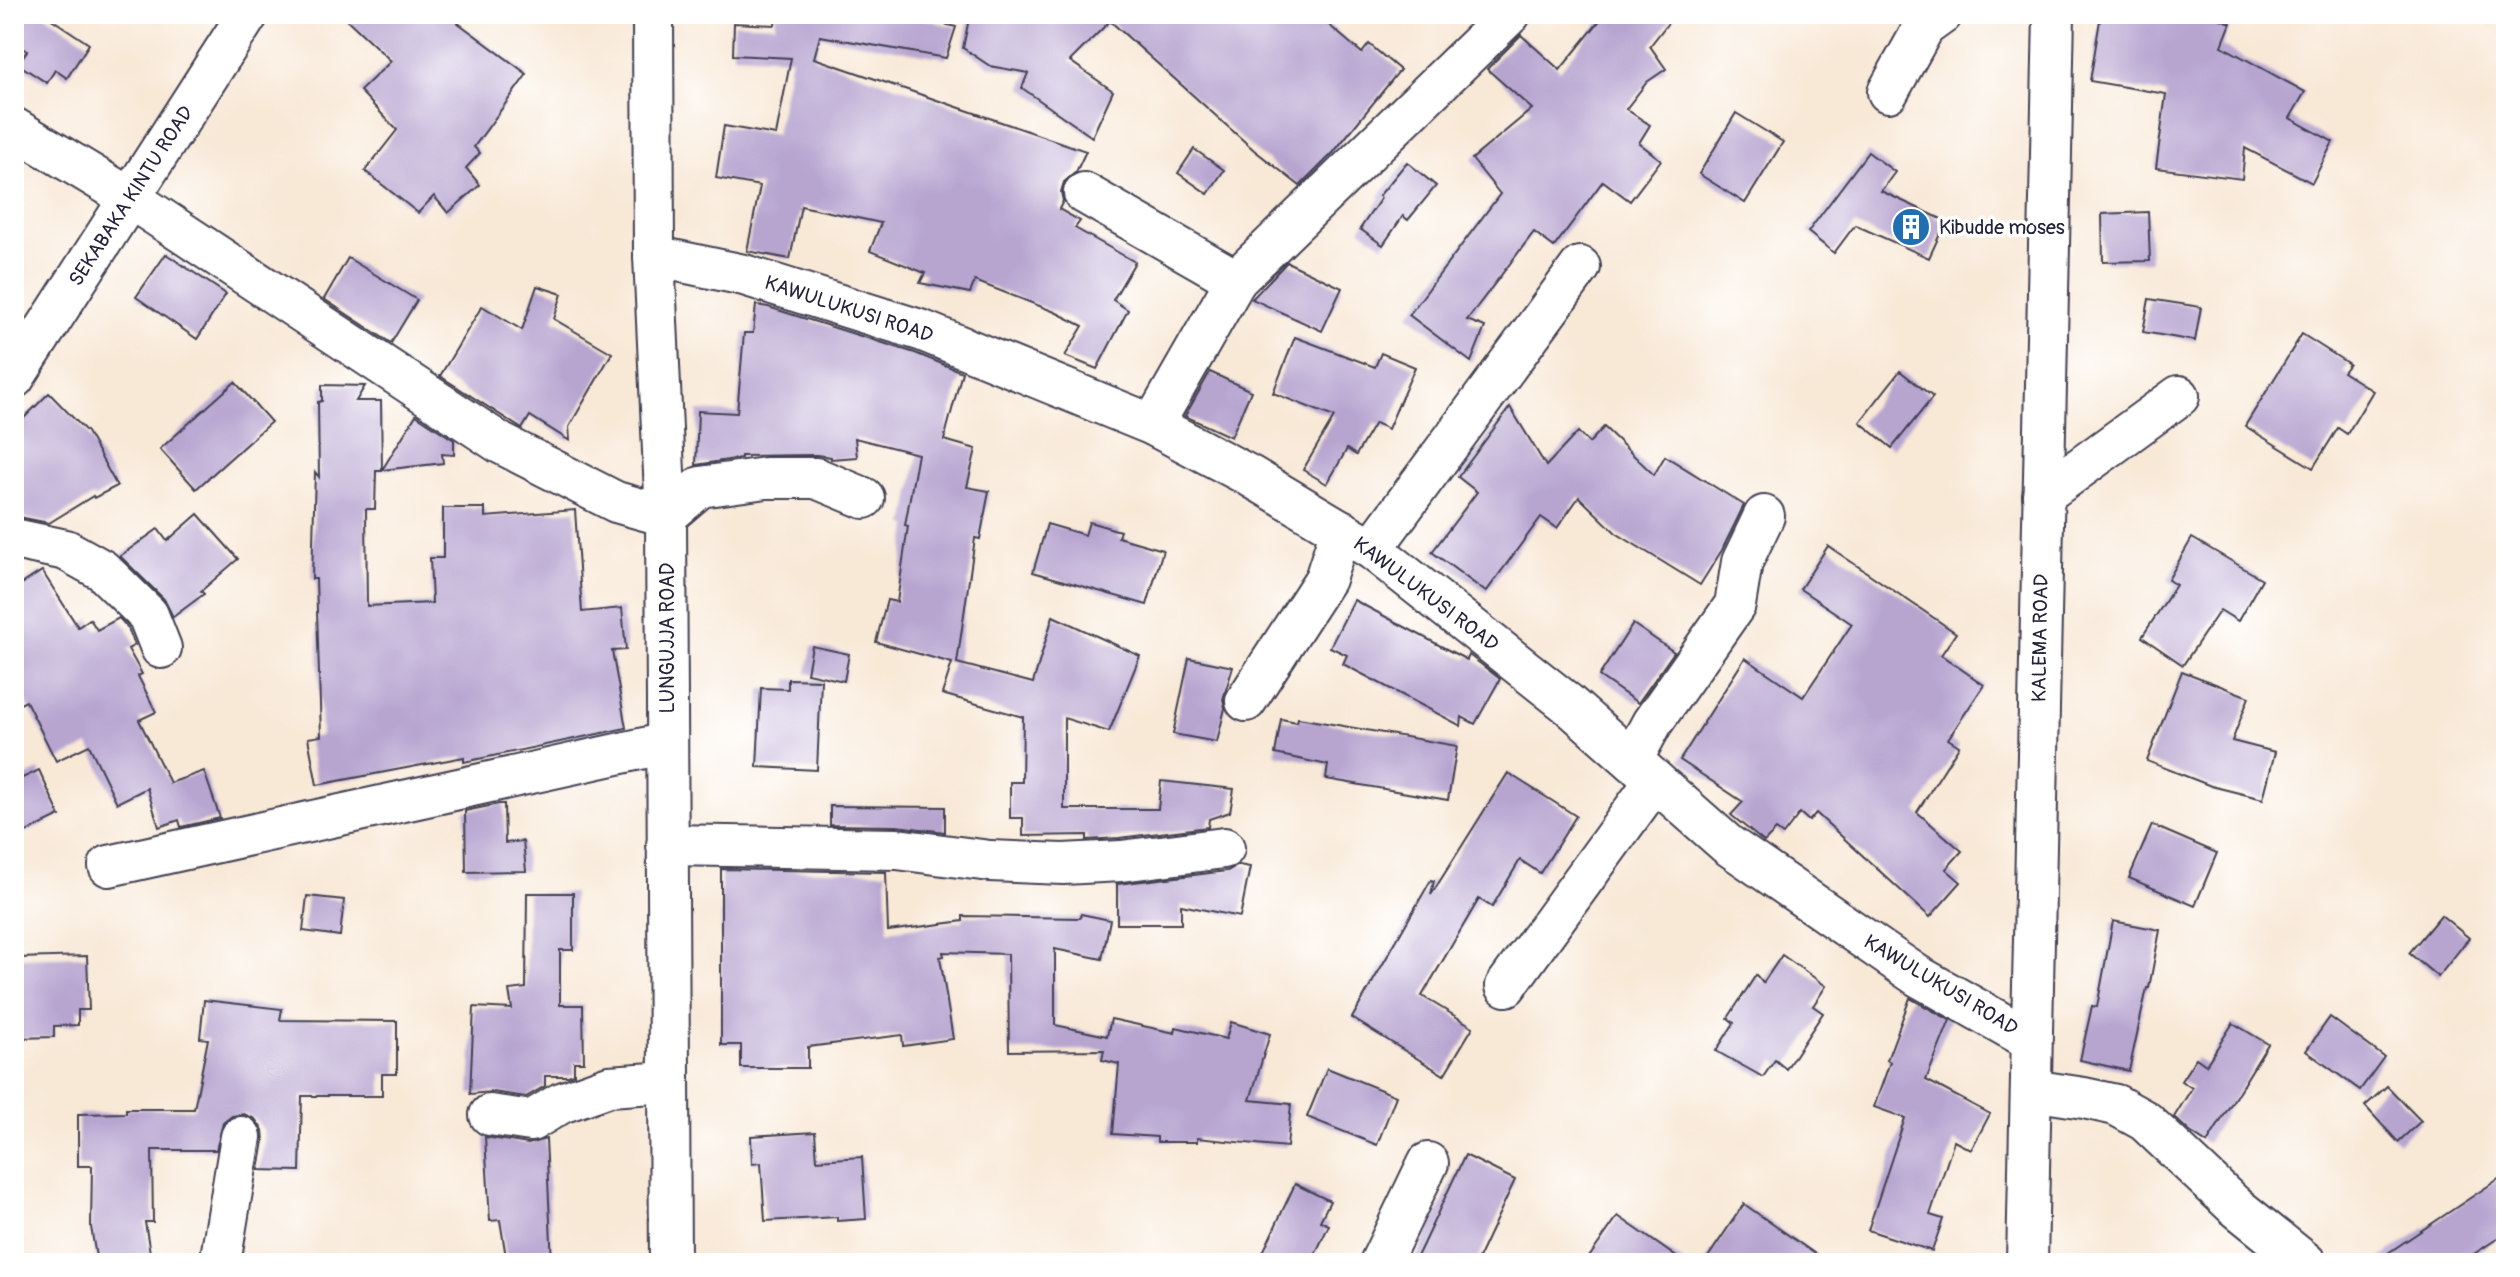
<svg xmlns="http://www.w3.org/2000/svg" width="2520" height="1277" viewBox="0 0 2520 1277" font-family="Pangolin,sans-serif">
<rect width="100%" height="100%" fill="#fff"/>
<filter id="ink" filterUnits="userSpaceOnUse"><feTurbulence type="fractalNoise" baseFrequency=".0125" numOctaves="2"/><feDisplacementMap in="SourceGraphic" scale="16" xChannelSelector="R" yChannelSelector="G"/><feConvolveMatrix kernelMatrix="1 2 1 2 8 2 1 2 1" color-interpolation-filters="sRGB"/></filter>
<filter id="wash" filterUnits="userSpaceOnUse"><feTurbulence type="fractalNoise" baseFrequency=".006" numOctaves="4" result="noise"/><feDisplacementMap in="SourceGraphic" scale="32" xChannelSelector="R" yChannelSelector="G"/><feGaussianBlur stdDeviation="1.8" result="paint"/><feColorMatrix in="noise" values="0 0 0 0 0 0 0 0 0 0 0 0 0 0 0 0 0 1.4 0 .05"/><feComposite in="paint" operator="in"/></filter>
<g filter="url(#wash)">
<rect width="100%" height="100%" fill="#f8e8d6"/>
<g id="blocks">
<g fill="#b7a5d0">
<path d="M14 14H44L89 44 67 78 55 70 47 83 18 64 27 51 14 43Z"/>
<path d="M341 14H446L527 74 474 147 480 153 466 168 480 185 448 213 434 196 418 213 365 171 397 130 360 91 391 61Z"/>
<path d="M776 14H905L956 27 946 58 820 36 814 58 1086 151 1076 172 1064 182 1061 192 1063 201 1059 209 1080 221 1075 228 1135 262 1113 300 1128 310 1097 369 1065 356 1083 326 1055 312 975 281 970 293 920 283 925 273 870 251 881 223 801 206 790 259 747 251 760 186 716 178 724 126 776 135 791 58 733 55 734 23 775 25Z"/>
<path d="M970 14H1316L1362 53 1369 44 1400 70 1333 153 1300 186 1254 150 1110 21 1070 61 1113 91 1092 137 1022 88 1028 73 990 66 963 48Z"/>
<path d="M1605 14H1675L1650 46 1666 69 1647 82 1626 109 1650 125 1639 143 1661 160 1630 201 1603 181 1554 247 1534 232 1467 320 1485 327 1471 362 1409 315 1500 194 1472 159 1532 109 1487 69 1521 35 1560 70Z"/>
<path d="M2101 14H2209L2231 23 2222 46 2305 92 2290 118 2333 142 2312 183 2245 148 2242 179 2156 168 2166 94 2090 81Z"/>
<path d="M1736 113 1783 142 1745 203 1699 174Z"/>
<path d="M1194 149 1224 170 1208 194 1178 173Z"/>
<path d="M1868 152 1895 172 1881 191 1946 221 1929 258 1855 225 1834 253 1808 232Z"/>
<path d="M1407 162 1436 186 1408 220 1403 216 1383 245 1360 229 1381 198 1379 196Z"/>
<path d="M2148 212 2150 261 2103 262 2102 214Z"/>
<path d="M166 254 226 294 197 339 136 297Z"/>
<path d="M348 258 417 300 391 343 324 299Z"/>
<path d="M1287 262 1342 288 1322 331 1252 299Z"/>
<path d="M537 286 562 294 554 319 612 353 569 427 570 441 530 416 522 429 440 376 482 306 522 330Z"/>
<path d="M2149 299 2201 307 2195 341 2143 332Z"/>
<path d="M756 305 768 307 915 353 962 372 944 440 976 449 967 487 989 491 980 539 975 538 957 663 1033 683 1053 616 1140 656 1109 732 1064 718V809H1158L1161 781 1234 789 1230 812 1209 819 1208 827 1119 838 1087 840V835L1023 836V818H1010V782H1022L1023 717 942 694 952 663 876 642 887 600 897 602 908 526 905 525 918 454 855 438 857 457 831 459V457L816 455 741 456V458L696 465 698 411 737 413 744 333H753Z"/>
<path d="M2302 334 2349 364 2343 372 2373 391 2347 434 2338 428 2313 468 2245 426Z"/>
<path d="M1295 337 1375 367 1381 353 1415 367 1388 429 1375 423 1356 455 1347 449 1327 484 1303 470 1334 417 1273 393Z"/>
<path d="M1900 371 1933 397 1892 448 1860 422Z"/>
<path d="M1210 372 1251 391 1231 437 1185 416Z"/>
<path d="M235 382 271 422 196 489 160 449Z"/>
<path d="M322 385 365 386 356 401H381L382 471H376L375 509H366L367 606 432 603 430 558H443V508H485V517L575 510 582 612 622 608 626 650 612 651 626 728 464 762V757L317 785 308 738 321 736 316 579H312L315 472 319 477 318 402 322 401Z"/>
<path d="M49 393 87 432 117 486 94 498 93 496 49 523 19 517 14 509V428Z"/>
<path d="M1510 407 1546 466 1578 432 1589 443 1604 427 1654 475 1665 456 1744 505 1722 550 1700 585 1616 533 1579 497 1557 528 1541 517 1486 592 1432 552 1477 492 1458 477Z"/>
<path d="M416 415 454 440V455L442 454 443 463 382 470Z"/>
<path d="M198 514 238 559 201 591 204 594 173 617 164 599 120 556 158 529 167 541Z"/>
<path d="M1089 522 1120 531 1118 537 1163 550 1147 605 1033 572 1047 524 1085 535Z"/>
<path d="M2192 538 2262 579 2238 621 2220 610 2183 665 2142 637 2176 585 2168 580Z"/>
<path d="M1828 546 1956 633 1941 655 1984 685 1948 739 1959 746 1917 812 1962 851 1946 869 1961 882 1930 917 1816 813 1809 821 1800 813 1783 835 1776 830 1764 842 1731 815 1743 802 1680 760 1745 658 1803 697 1852 624 1800 589Z"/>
<path d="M42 571 78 627 90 619 97 630 119 618 128 628 135 645 128 649 142 674 138 676 156 712 139 720 170 783 204 771 220 818 181 827 179 820 159 827 147 788 117 803 89 745 56 761 26 701 14 707V589Z"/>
<path d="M1354 600 1467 660 1469 655 1500 679 1475 724 1462 717 1461 726 1343 664 1347 655 1330 647Z"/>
<path d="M1633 624 1674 652 1638 703 1599 676Z"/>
<path d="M812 646 849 654 844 681 807 673Z"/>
<path d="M1189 658 1233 667 1223 699 1225 708 1217 742 1173 734Z"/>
<path d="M2182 671 2249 697 2232 741 2275 752 2263 799 2211 786 2147 761Z"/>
<path d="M788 679 821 680 817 770 757 767 761 688 788 689Z"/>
<path d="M1298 718 1457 746 1448 800 1326 779 1328 765 1275 754 1281 719 1297 722Z"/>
<path d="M39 770 60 816 14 838V782Z"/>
<path d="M1508 773 1576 816 1540 873 1520 860 1492 907 1479 899 1422 996 1473 1027 1444 1075 1352 1018 1431 880 1434 881 1431 895Z"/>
<path d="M499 804H504L505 843 523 841 526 871 466 872 465 811Z"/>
<path d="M830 806 945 807V832L897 826 830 825Z"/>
<path d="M2152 825 2217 853 2195 906 2129 878Z"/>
<path d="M1239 865 1250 867 1240 917 1181 905V924H1117V884L1227 871Z"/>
<path d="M721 869 886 872 888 931 963 921V916L1080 918 1081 914 1110 920 1102 959 1055 949V1025L1107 1036 1111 1019 1175 1033 1176 1027 1226 1039 1231 1022 1270 1034 1250 1100 1291 1104 1287 1147 1197 1138V1142H1157V1137L1113 1134 1119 1064 1102 1060 1104 1050 1009 1051 1008 954 943 952 944 956 940 957 953 1039 903 1046 902 1035 808 1047V1068H741V1045H721Z"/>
<path d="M527 893H573V950H560V1005H583L584 1062H574V1074L568 1076H545V1086L526 1097 493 1092 470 1094 474 1007 512 1009 509 990 526 988Z"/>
<path d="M307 896 344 900 340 936 303 931Z"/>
<path d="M2441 915 2469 938 2438 977 2409 953Z"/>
<path d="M2113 921 2160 930 2149 988H2147L2129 1071 2080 1060 2092 1006 2097 1007Z"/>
<path d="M1782 955 1826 986 1813 1006 1823 1013 1786 1069 1775 1060 1763 1077 1716 1051 1734 1023 1728 1018 1756 975 1763 983Z"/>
<path d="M87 956 89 1010H78V1025L54 1026V1037L20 1038 18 958Z"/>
<path d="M1910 998 1950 1020 1926 1080 1990 1114 1971 1150 1954 1141 1930 1215 1943 1219 1932 1251 1868 1230 1905 1118 1874 1107 1890 1062 1887 1060Z"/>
<path d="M204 1000 282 1009 280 1020 397 1021V1074H382V1096H302L300 1171 259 1170 264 1141 263 1130 255 1119 244 1114 232 1116 223 1123 216 1150H152L153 1222H145L151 1259 127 1263H97L91 1227 92 1166H78V1114L126 1113V1109H194L208 1039 200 1038Z"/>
<path d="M2330 1017 2384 1057 2360 1090 2306 1051Z"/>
<path d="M2233 1023 2268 1044 2207 1143 2190 1132 2174 1117 2192 1088 2181 1081 2196 1058 2206 1065Z"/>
<path d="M1327 1068 1396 1096 1377 1145 1307 1117Z"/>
<path d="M2387 1086 2421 1121 2398 1142 2365 1106Z"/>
<path d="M815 1132 817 1160 862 1157 866 1219 837 1221V1217L765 1221 761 1163 752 1164 751 1136Z"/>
<path d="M485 1137 528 1144 546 1139 552 1263H507L500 1220 490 1221Z"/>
<path d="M1465 1155 1515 1180 1476 1263H1414Z"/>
<path d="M2506 1174V1233L2460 1263H2373Z"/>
<path d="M1295 1184 1330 1201 1320 1221 1329 1225 1311 1263H1258Z"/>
<path d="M1744 1204 1828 1263H1704Z"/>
<path d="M1618 1216 1685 1263H1585Z"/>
</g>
</g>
</g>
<g filter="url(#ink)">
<use href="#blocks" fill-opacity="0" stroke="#424052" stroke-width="2"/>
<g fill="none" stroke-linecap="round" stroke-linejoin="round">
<defs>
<g id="minor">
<path d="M653 14 654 256 666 516 670 1263"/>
<path d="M1888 92 1924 27 1942 14"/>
<path d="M14 128 130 198 500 443 616 502 666 516 700 487 766 478H816L864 498"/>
<path d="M1084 193 1236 280"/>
<path d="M654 256 744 275 923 331 1153 425 1250 476 1372 549 1567 703 1728 845 1918 976 2031 1040"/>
<path d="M14 378 248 14"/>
<path d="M1153 425 1236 280 1510 14"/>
<path d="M2043 495 2179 396"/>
<path d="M14 539 66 550 102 570 148 615 161 648"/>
<path d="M1372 549 1580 267"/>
<path d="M1246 701 1325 579 1341 530"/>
<path d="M1632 760 1652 723 1735 605 1742 562 1764 516"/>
<path d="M667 845 897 849 990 861 1063 864 1121 861 1224 848"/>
<path d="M109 866 667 743"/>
<path d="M1506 986 1655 781"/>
<path d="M2031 1090 2084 1098 2116 1105 2145 1121 2235 1206 2306 1263"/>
<path d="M490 1115 531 1121 561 1103 609 1086 669 1082"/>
<path d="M220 1263 241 1137"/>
<path d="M1380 1263 1428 1163"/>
<path d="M2027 1263 2054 14"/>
</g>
</defs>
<use href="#minor" stroke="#424052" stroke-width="44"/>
<use href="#minor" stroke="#fff" stroke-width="40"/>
</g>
</g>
<defs>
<symbol id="building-disc" viewBox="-11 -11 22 22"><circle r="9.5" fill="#1f6fb2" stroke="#fff"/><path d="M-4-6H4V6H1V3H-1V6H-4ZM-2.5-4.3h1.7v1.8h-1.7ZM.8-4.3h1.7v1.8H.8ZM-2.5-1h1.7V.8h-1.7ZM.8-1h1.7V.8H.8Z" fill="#fff"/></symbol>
</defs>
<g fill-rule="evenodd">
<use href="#building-disc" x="1889" y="205" width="44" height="44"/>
</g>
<g text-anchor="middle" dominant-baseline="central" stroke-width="7" stroke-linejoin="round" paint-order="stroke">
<g font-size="20" fill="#22223b" stroke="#fff">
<text transform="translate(131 196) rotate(-57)">SEKABAKA KINTU ROAD</text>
<text transform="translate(849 309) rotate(18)">KAWULUKUSI ROAD</text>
<text transform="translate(1426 594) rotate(37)">KAWULUKUSI ROAD</text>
<text transform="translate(667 638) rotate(-90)">LUNGUJJA ROAD</text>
<text transform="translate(2040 638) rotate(-89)">KALEMA ROAD</text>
<text transform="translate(1941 985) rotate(31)">KAWULUKUSI ROAD</text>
</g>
<g font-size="20" fill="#22223b" stroke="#fff" text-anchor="start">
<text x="1939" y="227">Kibudde moses</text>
</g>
</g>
<rect width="2520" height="1277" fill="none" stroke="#fff" stroke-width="48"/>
</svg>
